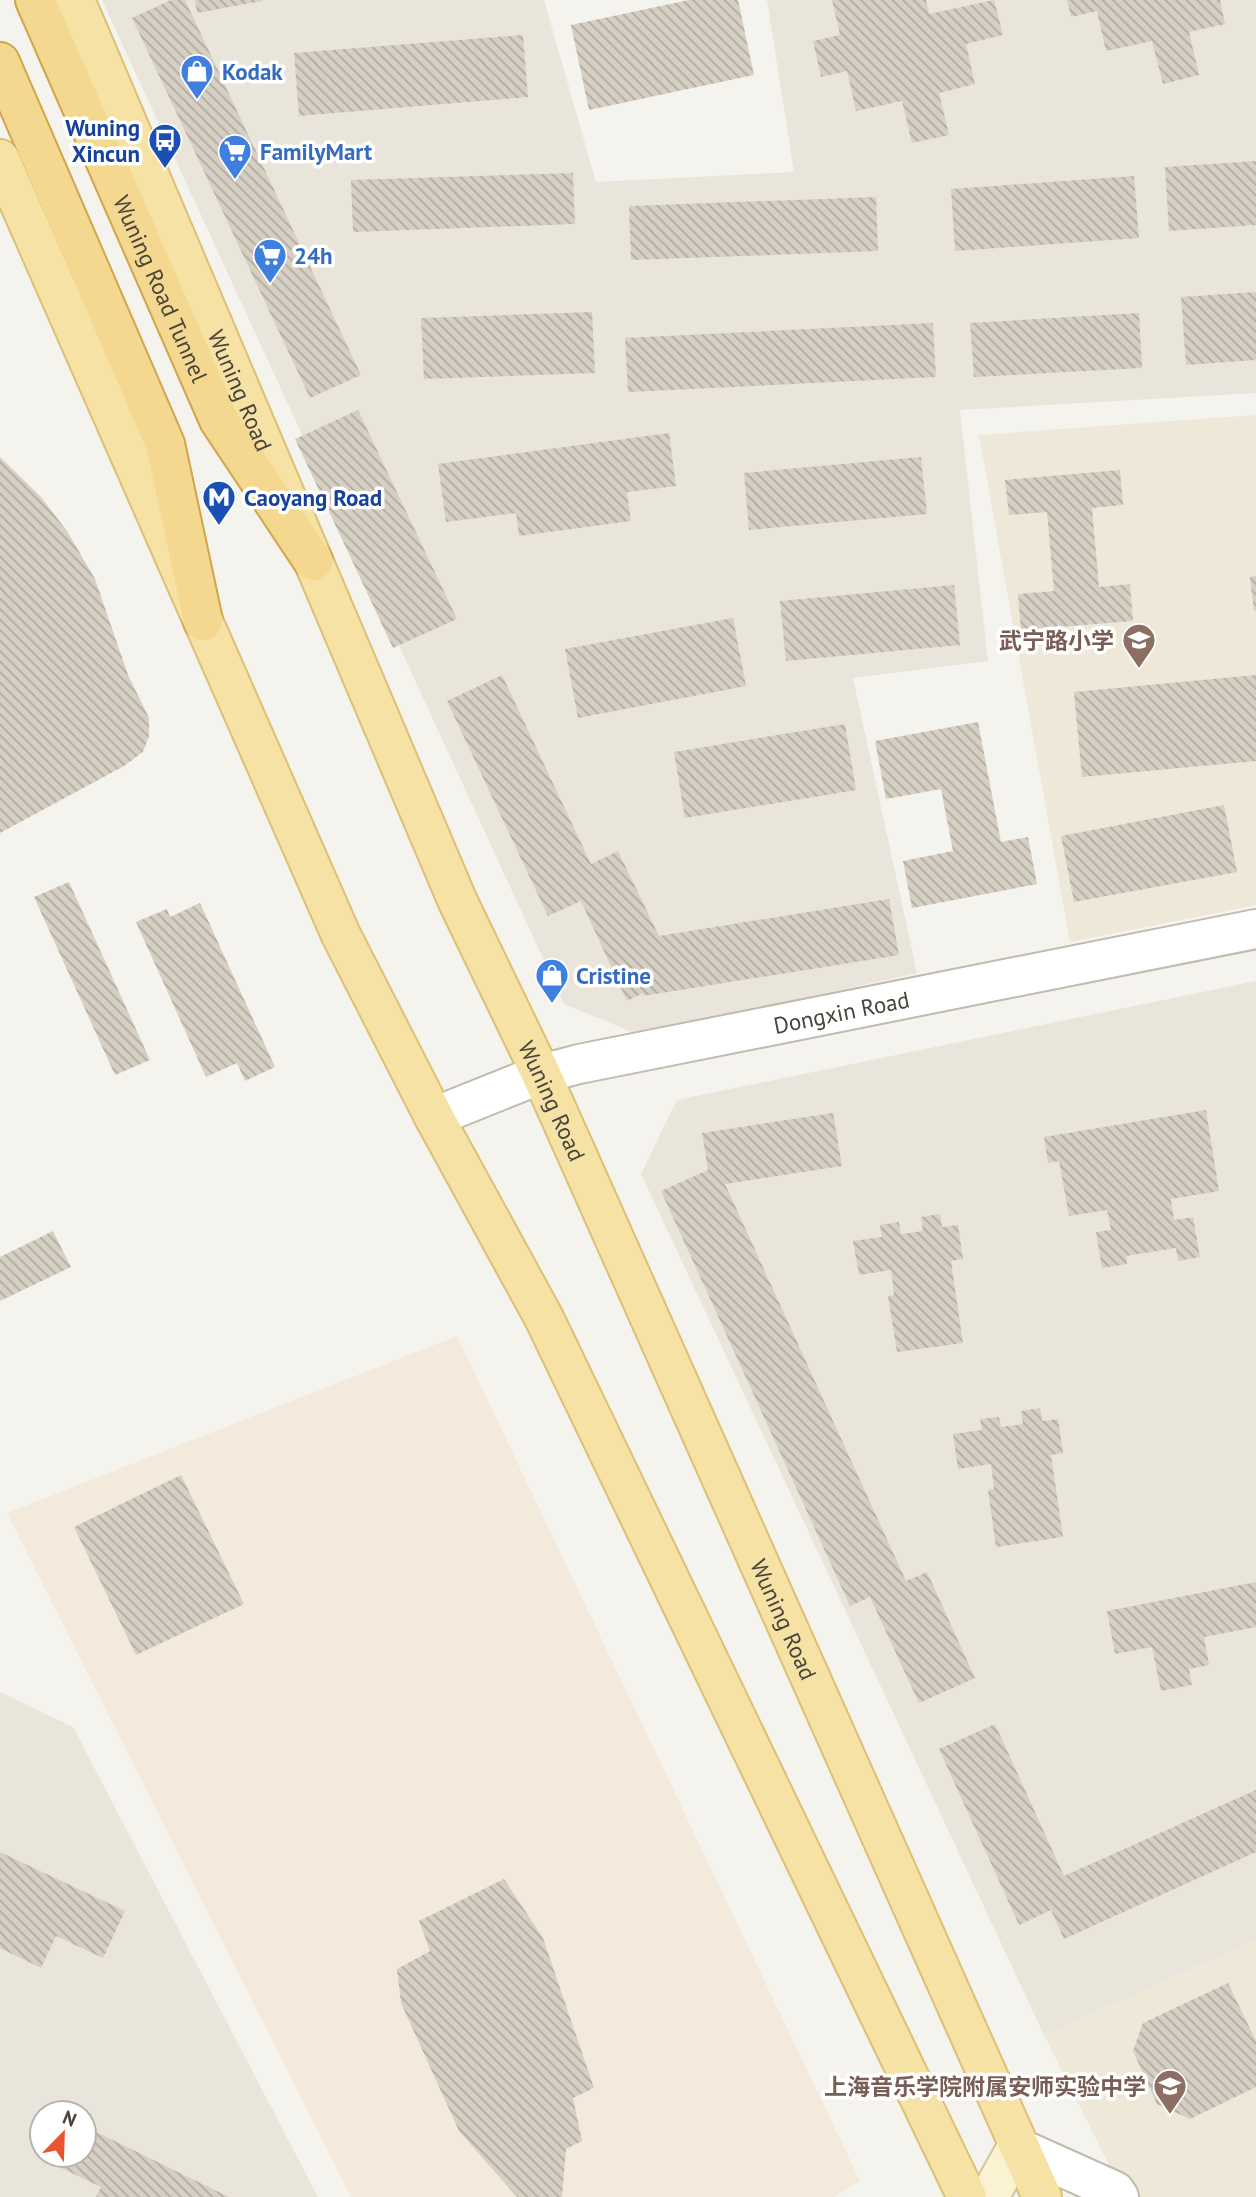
<svg xmlns="http://www.w3.org/2000/svg" width="1256" height="2197" viewBox="0 0 1256 2197" font-family="'PT Sans','Noto Sans SC',sans-serif">
<defs>
<pattern id="building-back-hatch" width="6" height="6" patternUnits="userSpaceOnUse" patternTransform="scale(1.75)"><rect width="6" height="6" fill="#d6cfc3"/><path d="M-1 5l2 2M0 0l6 6M5-1l2 2" fill="none" stroke="#b0aaa0"/></pattern>
</defs>
<rect width="100%" height="100%" fill="#f5f3ed"/>
<g fill="#e9e5db" fill-rule="evenodd">
<path d="M102 0H544L596 182 794 172 767 0H1256V393L960 410 988 661 853 678 917 973 637 1034 564 1004Z"/>
<path d="M1256 981V1940L1044 2035 641 1174 677 1100Z"/>
<path d="M0 1692 73 1727 318 2197H0ZM42 2113H84V2155H42Z"/>
</g>
<path fill="#f4eadb" d="M457 1336 860 2181 834 2197H351L7 1513Z"/>
<g fill="#ede8d8">
<path d="M1256 415V905L1070 942 979 435Z"/>
<path d="M1256 1940V2197H1125L1044 2035Z"/>
</g>
<g fill="url(#building-back-hatch)">
<path d="M171 0H185L361 375 310 398 132 18Z"/>
<path d="M195 0H262V1L197 13Z"/>
<path d="M689 0H738L754 75 589 110 571 25Z"/>
<path d="M832 0H926L929 14 994 0 1003 35 966 44 975 84 939 93 949 135 912 143 902 101 856 111 847 71 821 77 813 41 840 35Z"/>
<path d="M1067 0H1220L1225 24 1189 32 1199 75 1163 84 1152 41 1106 51 1097 11 1071 17Z"/>
<path d="M523 35 528 97 299 116 294 53Z"/>
<path d="M1256 161V225L1169 231 1165 167Z"/>
<path d="M573 173 575 224 353 232 351 180Z"/>
<path d="M1134 176 1139 238 955 251 951 189Z"/>
<path d="M876 197 878 251 631 260 629 206Z"/>
<path d="M1256 292V360L1186 365 1181 297Z"/>
<path d="M592 312 595 373 424 379 421 318Z"/>
<path d="M1139 313 1142 368 974 377 970 323Z"/>
<path d="M933 323 936 377 628 392 625 338Z"/>
<path d="M358 410 457 619 393 648 295 439Z"/>
<path d="M669 433 676 486 627 492 631 521 519 536 516 513 446 522 438 464Z"/>
<path d="M0 457 41 497 67 531 95 579 128 675 149 718V736L143 752 124 766 0 833Z"/>
<path d="M921 457 927 514 749 530 744 473Z"/>
<path d="M1120 470 1123 505 1092 508 1099 587 1130 584 1133 621 1021 630 1018 594 1054 591 1047 512 1009 515 1005 480Z"/>
<path d="M1256 576V611H1254L1250 577Z"/>
<path d="M954 585 960 645 786 661 780 601Z"/>
<path d="M733 618 746 686 578 718 565 649Z"/>
<path d="M502 675 591 864 618 851 659 936 889 899 899 955 643 996V993L627 1001 581 901 548 916 447 701Z"/>
<path d="M1256 675V761L1082 777 1074 692Z"/>
<path d="M978 722 1001 842 1028 837 1037 884 912 908 903 861 953 851 941 789 886 799 875 741Z"/>
<path d="M845 724 856 790 685 818 674 752Z"/>
<path d="M1224 805 1237 872 1074 902 1061 836Z"/>
<path d="M69 882 150 1060 115 1075 34 897Z"/>
<path d="M200 903 275 1067 245 1081 237 1063 206 1077 136 922 167 909 170 917Z"/>
<path d="M1206 1110 1219 1191 1171 1199 1174 1220 1193 1217 1200 1257 1178 1261 1176 1248 1126 1256 1127 1264 1102 1268 1096 1232 1111 1230 1107 1210 1069 1216 1059 1161 1048 1163 1044 1137Z"/>
<path d="M833 1113 842 1166 725 1184 906 1581 927 1572 975 1678 919 1703 870 1597 850 1606 661 1191 708 1170 702 1133Z"/>
<path d="M940 1214 942 1227 958 1225 963 1259 951 1261 963 1343 897 1352 888 1296 894 1295 891 1270 859 1275 853 1241 882 1237 880 1225 899 1222 901 1234 923 1231 921 1217Z"/>
<path d="M53 1231 71 1267 0 1301V1257Z"/>
<path d="M1040 1408 1042 1421 1058 1419 1063 1453 1051 1455 1063 1537 996 1547 988 1490 994 1489 991 1464 958 1469 953 1434 982 1430 980 1419 999 1417 1001 1427 1023 1424 1021 1411Z"/>
<path d="M181 1475 244 1604 136 1655 74 1527Z"/>
<path d="M1256 1582V1627L1204 1637 1209 1665 1189 1669 1192 1685 1161 1691 1152 1647 1115 1654 1107 1611Z"/>
<path d="M995 1724 1064 1876 1256 1790V1852L1064 1939 1051 1910 1019 1925 939 1749Z"/>
<path d="M0 1852 125 1911 103 1958 56 1936 41 1968 0 1948Z"/>
<path d="M504 1879 543 1938 594 2088 573 2098 582 2141 566 2149 562 2197H517L459 2131 401 2003 397 1969 430 1951 419 1921Z"/>
<path d="M1228 1983 1256 2041V2087L1190 2119 1157 2104 1133 2051 1143 2023Z"/>
<path d="M84 2126 229 2197H96L101 2187 53 2164 58 2155H84Z"/>
</g>
<g fill="none" stroke-linecap="round" stroke-linejoin="round">
<defs>
<g id="minor">
<path id="s1" d="M434 1117 541 1074 579 1064 1256 929"/>
<path d="M1017 2147 1115 2191 1119 2197"/>
</g>
<path id="secondary" d="M989 2197 1017 2147"/>
<g id="primary">
<path id="s2" d="M75 0 458 902 541 1074 1042 2197"/>
<path d="M0 159 341 935 434 1117 544 1318 967 2197"/>
</g>
<g id="trunk">
<path id="s3" d="M35 0 219 420 313 561"/>
<path d="M0 62 165 444 203 621"/>
</g>
</defs>
<use href="#minor" stroke="#c0bbb0" stroke-width="42"/>
<use href="#secondary" stroke="#d0c6a0" stroke-width="42"/>
<use href="#primary" stroke="#dbc075" stroke-width="42"/>
<use href="#trunk" stroke="#d1a54a" stroke-width="42"/>
<use href="#minor" stroke="#fff" stroke-width="38"/>
<use href="#secondary" stroke="#fbf2d1" stroke-width="38"/>
<use href="#primary" stroke="#f6e2a5" stroke-width="38"/>
<use href="#trunk" stroke="#f4d890" stroke-width="38"/>
</g>
<defs>
<symbol id="shop-pin" viewBox="-11 -11 22 30"><path d="M0 17L-7.5 6A9.5 9.5 0 1 1 7.5 6Z" fill="#3f7fe0" stroke="#fff"/><path d="M-5-2.5h2.3a2.7 3.5 0 0 1 5.4 0H5L5.5 6h-11ZM-1.5-2.5h3a1.5 2.3 0 0 0-3 0Z" fill="#fff"/></symbol>
<symbol id="bus-pin" viewBox="-11 -11 22 30"><path d="M0 17L-7.5 6A9.5 9.5 0 1 1 7.5 6Z" fill="#1a4fb4" stroke="#fff"/><path d="M-5-6H5V4H4V6H2V4H-2V6H-4V4H-5ZM-3.5-4V0h7V-4ZM-3.5 1.2v1.5H-2V1.2ZM2 1.2v1.5H3.5V1.2Z" fill="#fff"/></symbol>
<symbol id="supermarket-pin" viewBox="-11 -11 22 30"><path d="M0 17L-7.5 6A9.5 9.5 0 1 1 7.5 6Z" fill="#3f7fe0" stroke="#fff"/><path d="M-6-5.5h2.5l.6 2H6L4.5 2H-2.5L-4.4-4H-6ZM-1.5 3.2a1.3 1.3 0 1 0 .1 0ZM3 3.2a1.3 1.3 0 1 0 .1 0Z" fill="#fff"/></symbol>
<symbol id="metro-pin" viewBox="-11 -11 22 30"><path d="M0 17L-7.5 6A9.5 9.5 0 1 1 7.5 6Z" fill="#1a4fb4" stroke="#fff"/><path d="M-5.5 5V-5H-3L0 0L3-5H5.5V5H3V-.5L0 4L-3-.5V5Z" fill="#fff"/></symbol>
<symbol id="school-pin" viewBox="-11 -11 22 30"><path d="M0 17L-7.5 6A9.5 9.5 0 1 1 7.5 6Z" fill="#8d6e63" stroke="#fff"/><path d="M0-5L7-2L0 1L-7-2ZM-4 1L0 2.5L4 1V4Q0 6-4 4Z" fill="#fff"/></symbol>
</defs>
<g fill-rule="evenodd">
<use href="#shop-pin" x="178" y="52" width="38" height="52"/>
<use href="#bus-pin" x="146" y="121" width="38" height="52"/>
<use href="#supermarket-pin" x="216" y="132" width="38" height="52"/>
<use href="#supermarket-pin" x="251" y="236" width="38" height="52"/>
<use href="#metro-pin" x="200" y="478" width="38" height="52"/>
<use href="#school-pin" x="1120" y="621" width="38" height="52"/>
<use href="#shop-pin" x="533" y="956" width="38" height="52"/>
<use href="#school-pin" x="1151" y="2067" width="38" height="52"/>
</g>
<g text-anchor="middle" dominant-baseline="central" stroke-width="7" stroke-linejoin="round" paint-order="stroke">
<g font-size="23" font-weight="bold" fill="#366cbe" stroke="#fff" text-anchor="start">
<text x="222" y="71">Kodak</text>
<text x="260" y="151">FamilyMart</text>
<text x="294" y="255">24h</text>
<text x="576" y="975">Cristine</text>
</g>
<g font-size="23" font-weight="bold" fill="#164399" stroke="#fff" text-anchor="end">
<text x="140" y="127">Wuning<tspan x="140" dy="26">Xincun</tspan></text>
<text x="244" y="497" text-anchor="start">Caoyang Road</text>
</g>
<g font-size="23" fill="#49443b" stroke="#fff">
<text stroke="none"><textPath href="#s3" startOffset="315">Wuning Road Tunnel</textPath></text>
<text stroke="none"><textPath href="#s2" startOffset="424">Wuning Road</textPath></text>
<text stroke="none"><textPath href="#s1" startOffset="422">Dongxin Road</textPath></text>
<text stroke="none"><textPath href="#s2" startOffset="1200">Wuning Road</textPath></text>
<text stroke="none"><textPath href="#s2" startOffset="1768">Wuning Road</textPath></text>
</g>
<g font-size="23" font-weight="bold" fill="#785e54" stroke="#fff" text-anchor="end">
<text x="1114" y="640">武宁路小学</text>
<text x="1146" y="2086">上海音乐学院附属安师实验中学</text>
</g>
</g>
<g transform="translate(63 2134) rotate(23)"><circle r="33" fill="#ffffff" stroke="#b6b4b1" stroke-width="2"/>
<path d="M0-5L12 26L0 18L-12 26Z" fill="#e85431"/>
<text y="-10" font-size="19" font-weight="bold" text-anchor="middle" fill="#49443b">N</text>
</g>
</svg>
